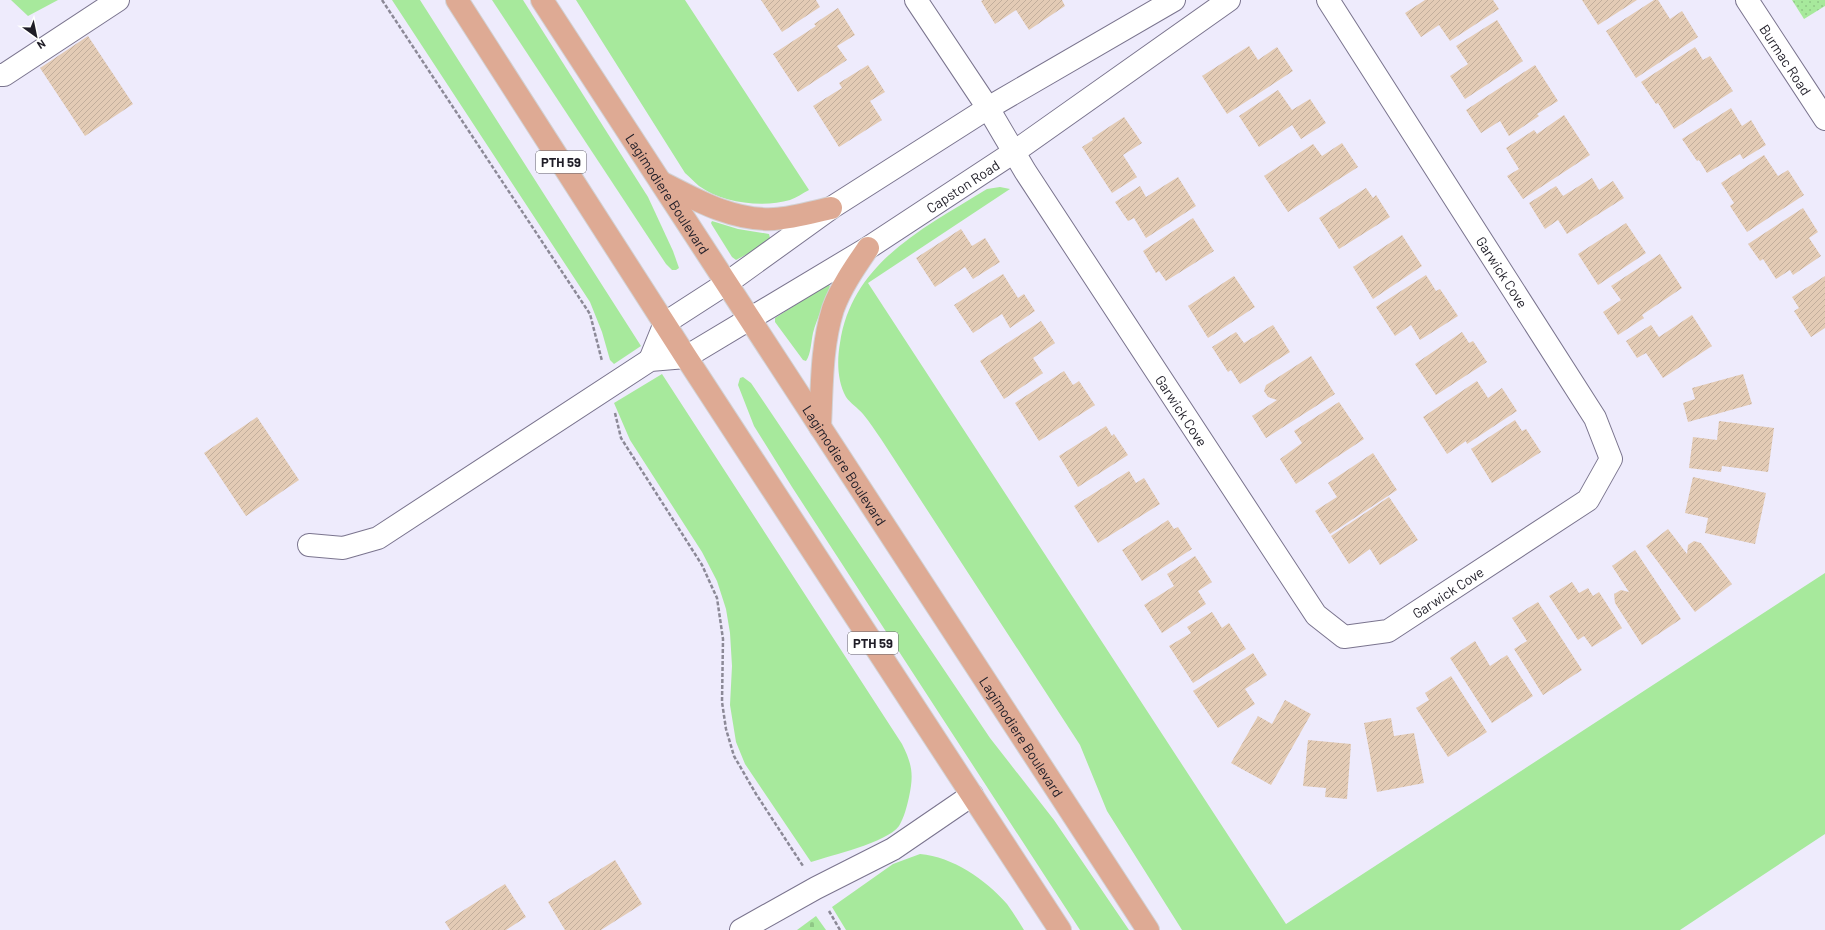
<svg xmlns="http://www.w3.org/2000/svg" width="1825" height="930" viewBox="0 0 1825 930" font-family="Barlow,sans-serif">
<defs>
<pattern id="cemetery-stones" width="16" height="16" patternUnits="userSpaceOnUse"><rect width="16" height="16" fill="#a7e99c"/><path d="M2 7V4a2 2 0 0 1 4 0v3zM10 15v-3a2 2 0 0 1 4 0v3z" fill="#8fc786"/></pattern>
<pattern id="park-dots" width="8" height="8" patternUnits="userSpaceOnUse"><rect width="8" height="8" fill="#a7e99c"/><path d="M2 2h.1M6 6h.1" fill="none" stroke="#8fc786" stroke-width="1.8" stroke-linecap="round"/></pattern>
<pattern id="building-hatch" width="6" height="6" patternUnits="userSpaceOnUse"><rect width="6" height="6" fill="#e3cbb5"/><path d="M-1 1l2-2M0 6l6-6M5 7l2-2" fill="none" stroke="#c2ae9c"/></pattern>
</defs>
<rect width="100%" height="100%" fill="#eeebfc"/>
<g fill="#a7e99c">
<path d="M11 0H58L28 16Z"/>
<path d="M392 0H420L641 346 614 364 610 360 602 332 590 302Z"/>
<path d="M492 0H523L648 197 673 251 679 268 676 270H672L666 264Z"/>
<path d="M576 0H685L809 190C803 193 796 198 790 200 762 208 722 203 699 186 694 182 690 177 685 173Z"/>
<path d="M1000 187 1010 189 868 283 1286 924 1825 573V834L1680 930H1182L1107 811 1080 745 881 439C875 431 870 422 863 414 858 408 850 403 846 397 837 381 837 360 840 343 852 262 924 228 987 189Z"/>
<path d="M712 221 738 229 769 234 770 238 753 251 736 260 732 257 712 225 711 223Z"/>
<path d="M828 284 830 286C826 302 817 317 813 333 811 342 811 354 806 361L803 360 775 322V318Z"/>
<path d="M662 374 902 744C912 764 914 774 909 797 907 806 904 818 899 826 886 843 832 855 811 862L745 764 736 742 730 705 732 666 730 633 726 609 717 581 702 552 630 440 614 403Z"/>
<path d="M743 377 751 383 990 738 1054 820 1129 930H1080L792 487 754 426 738 385 740 378Z"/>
<path d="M920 854C953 857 985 879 1007 904 1013 912 1019 922 1024 930H846L832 907 893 864Z"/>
</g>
<path fill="url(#cemetery-stones)" d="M816 916 826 930H797Z"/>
<path fill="url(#park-dots)" d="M1792 0H1825V6L1804 19Z"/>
<g fill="url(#building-hatch)">
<path d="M761 0H816L820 7 782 32Z"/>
<path d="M983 0H1062L1065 6 1029 30 1016 10 995 24 981 1Z"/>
<path d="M1425 0H1493L1499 9 1450 41 1439 25 1421 37 1405 13Z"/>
<path d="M1582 0H1637L1598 25Z"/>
<path d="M1654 0H1658L1670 19 1682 11 1698 37 1636 78 1606 31Z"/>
<path d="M838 8 855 35 837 46 847 60 798 92 773 54 816 26 814 24Z"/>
<path d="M1497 20 1523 61 1465 99 1450 76 1468 64 1456 46Z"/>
<path d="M88 36 133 104 85 136 40 68Z"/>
<path d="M1249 46 1258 60 1277 47 1293 71 1227 114 1202 76Z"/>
<path d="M1695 47 1703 60 1710 56 1733 91 1674 129 1658 103 1656 104 1641 82Z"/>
<path d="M868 65 885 92 870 101 882 120 839 147 813 106 842 88 839 83Z"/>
<path d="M1535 65 1558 101 1537 114 1539 116 1509 136 1500 121 1481 133 1466 110Z"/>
<path d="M1278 90 1292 110 1310 99 1326 123 1301 139 1292 125 1259 147 1239 116Z"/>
<path d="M1731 108 1742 126 1751 120 1766 145 1743 159 1740 154 1707 173 1699 160 1697 161 1682 139Z"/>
<path d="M1564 115 1590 155 1523 199 1507 176 1519 169 1506 148 1534 130 1537 134Z"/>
<path d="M1124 117 1142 143 1123 155 1137 177 1112 193 1082 147 1093 140 1092 138Z"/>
<path d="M1342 143 1358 167 1288 212 1264 176 1313 144 1322 156Z"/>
<path d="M1764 155 1778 176 1788 170 1804 195 1747 232 1730 206 1734 203 1721 183Z"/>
<path d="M1178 177 1196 206 1146 238 1134 218 1128 221 1115 202 1140 186 1146 197Z"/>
<path d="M1592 178 1599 190 1613 181 1624 198 1567 234 1558 220 1545 229 1529 203 1556 186 1563 196Z"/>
<path d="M1366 188 1373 198 1376 195 1390 217 1339 249 1319 218Z"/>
<path d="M1803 208 1818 232 1809 238 1821 256 1793 275 1790 270 1776 279 1763 259 1760 261 1748 244Z"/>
<path d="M1193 218 1214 251 1166 281 1159 271 1156 273 1143 251Z"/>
<path d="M1626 223 1646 253 1598 285 1578 254Z"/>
<path d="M961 229 972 246 985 238 1000 262 973 279 965 267 935 287 916 258Z"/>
<path d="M1402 235 1422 266 1373 299 1353 267Z"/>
<path d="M1660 254 1682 288 1642 315 1644 318 1618 335 1603 312 1621 300 1611 286Z"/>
<path d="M1003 274 1018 298 1024 294 1035 311 1010 328 1002 314 973 333 954 305Z"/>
<path d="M1426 275 1436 291 1440 289 1458 316 1420 340 1411 325 1395 336 1376 307Z"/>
<path d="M1234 276 1255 307 1208 338 1188 306Z"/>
<path d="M1825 276V328L1811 337 1794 311 1799 308 1792 297Z"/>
<path d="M1692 315 1712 346 1663 378 1646 353 1637 358 1626 341 1651 325 1659 337Z"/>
<path d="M1041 321 1055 343 1033 358 1043 373 1004 399 980 361Z"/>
<path d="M1273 325 1290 352 1240 384 1231 370 1228 372 1212 347 1236 332 1244 343Z"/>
<path d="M1462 332 1469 343 1473 341 1487 362 1436 395 1415 364Z"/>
<path d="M1311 356 1335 394 1266 438 1252 416 1277 400 1268 397 1264 391 1266 385Z"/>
<path d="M1064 371 1073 385 1079 381 1095 405 1039 441 1015 403Z"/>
<path d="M1743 374 1752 404 1688 422 1683 403 1695 399 1692 388Z"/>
<path d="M1477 381 1488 398 1502 388 1517 411 1467 444 1466 441 1447 454 1423 417Z"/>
<path d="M1339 402 1364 439 1296 484 1280 459 1302 443 1294 431Z"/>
<path d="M257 417 299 480 246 516 204 453Z"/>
<path d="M1515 420 1522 431 1526 429 1541 452 1492 483 1471 449Z"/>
<path d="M1719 421 1774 428 1768 472 1722 466 1721 472 1689 468 1693 437 1717 440Z"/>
<path d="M1106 426 1112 436 1114 434 1128 455 1078 487 1059 456Z"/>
<path d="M1373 453 1397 490 1330 534 1315 511 1337 497 1328 483Z"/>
<path d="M1129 471 1136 483 1144 478 1160 504 1098 543 1074 506Z"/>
<path d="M1693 477 1766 493 1755 544 1705 533 1708 518 1685 513Z"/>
<path d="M1389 497 1418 540 1380 565 1370 549 1349 564 1331 536Z"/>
<path d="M1168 520 1174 529 1178 527 1192 549 1142 581 1122 550Z"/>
<path d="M1668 529 1687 554 1688 545 1694 541 1701 543 1732 584 1695 612 1646 546Z"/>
<path d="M1635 550 1681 619 1642 645 1615 603 1614 594 1621 590 1629 592 1612 566Z"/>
<path d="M1195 556 1212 582 1198 591 1206 604 1162 633 1144 605 1174 586 1167 574Z"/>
<path d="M1572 582 1579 593 1588 588 1593 596 1599 592 1622 628 1592 647 1584 636 1578 640 1549 596Z"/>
<path d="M1538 602 1582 670 1543 695 1514 649 1527 641 1512 618Z"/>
<path d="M1212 612 1222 628 1229 623 1246 649 1193 683 1169 646 1191 633 1187 627Z"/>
<path d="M1475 641 1490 666 1507 655 1533 696 1492 723 1450 658Z"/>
<path d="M1253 653 1267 675 1245 689 1255 704 1218 728 1193 691Z"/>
<path d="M1451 676 1487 732 1448 757 1416 708 1429 700 1425 693Z"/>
<path d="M1285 700 1311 714 1271 785 1231 763 1258 716 1272 724Z"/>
<path d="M1391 718 1394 736 1414 733 1424 783 1377 792 1364 723Z"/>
<path d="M1308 740 1351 744 1347 799 1325 797 1326 788 1303 786Z"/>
<path d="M615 860 642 904 601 930H565L548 902Z"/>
<path d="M505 884 526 917 506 930H450L445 922Z"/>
</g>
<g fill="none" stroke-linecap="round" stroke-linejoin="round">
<defs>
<g id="minor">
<path id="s1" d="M916 0 988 108 1025 171 1316 615 1344 637 1388 631 1588 500 1611 459 1595 418 1328 0"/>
<path id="s2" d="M1747 0 1825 119"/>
<path d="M0 75H4L118 0"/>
<path d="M650 360 665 323 727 283 831 208 988 108 1174 0"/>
<path id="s3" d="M309 545 343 548 378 538 650 360 686 357 868 248 1014 152 1229 0"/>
<path d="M741 930 816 888 893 849 972 795"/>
</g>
<g id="major">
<path d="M457 0 686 357 1060 930"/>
<path id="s4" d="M542 0 1148 930"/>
<path d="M661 182C696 200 733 221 774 219 793 218 813 212 831 208"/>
<path d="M820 427C822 388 821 347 833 309 841 287 855 267 868 248"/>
</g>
</defs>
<use href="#minor" stroke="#7a748e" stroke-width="24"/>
<use href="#major" stroke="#d2d2d4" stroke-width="24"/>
<g stroke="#8c8997" stroke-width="2.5" stroke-dasharray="4 2" stroke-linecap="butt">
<path d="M382 0 590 314 602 361"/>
<path d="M615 413 621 438 702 565 717 598 723 639 722 702 726 729 734 756 756 794 803 866"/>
<path d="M829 911 840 930"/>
</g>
<use href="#minor" stroke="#fff" stroke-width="22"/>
<use href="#major" stroke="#deaa94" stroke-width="22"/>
</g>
<g text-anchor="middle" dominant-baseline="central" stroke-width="3.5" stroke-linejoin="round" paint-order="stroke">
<g fill="#fff" stroke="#626168" stroke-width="1">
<rect x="536" y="151" width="50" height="22" rx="3"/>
<rect x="848" y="632" width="50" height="22" rx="3"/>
</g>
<g font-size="13" font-weight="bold" fill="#1f1d27">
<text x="561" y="162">PTH 59</text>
<text x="873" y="643">PTH 59</text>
</g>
<g font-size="14" fill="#1f1d27" stroke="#fff">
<text stroke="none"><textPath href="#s2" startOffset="71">Burmac Road</textPath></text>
<text stroke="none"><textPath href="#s3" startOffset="757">Capston Road</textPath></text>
<text stroke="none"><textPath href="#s4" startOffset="231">Lagimodiere Boulevard</textPath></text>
<text transform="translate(1502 272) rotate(57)">Garwick Cove</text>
<text stroke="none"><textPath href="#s1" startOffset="489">Garwick Cove</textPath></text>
<text stroke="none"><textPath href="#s4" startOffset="555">Lagimodiere Boulevard</textPath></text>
<text stroke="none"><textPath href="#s1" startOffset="885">Garwick Cove</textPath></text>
<text stroke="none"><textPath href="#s4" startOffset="879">Lagimodiere Boulevard</textPath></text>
</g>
</g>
<g transform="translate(36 36) rotate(147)" stroke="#ffffff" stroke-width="3" paint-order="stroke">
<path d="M0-3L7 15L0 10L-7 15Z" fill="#1f1d27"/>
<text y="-6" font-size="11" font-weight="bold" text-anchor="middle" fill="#1f1d27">N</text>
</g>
</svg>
